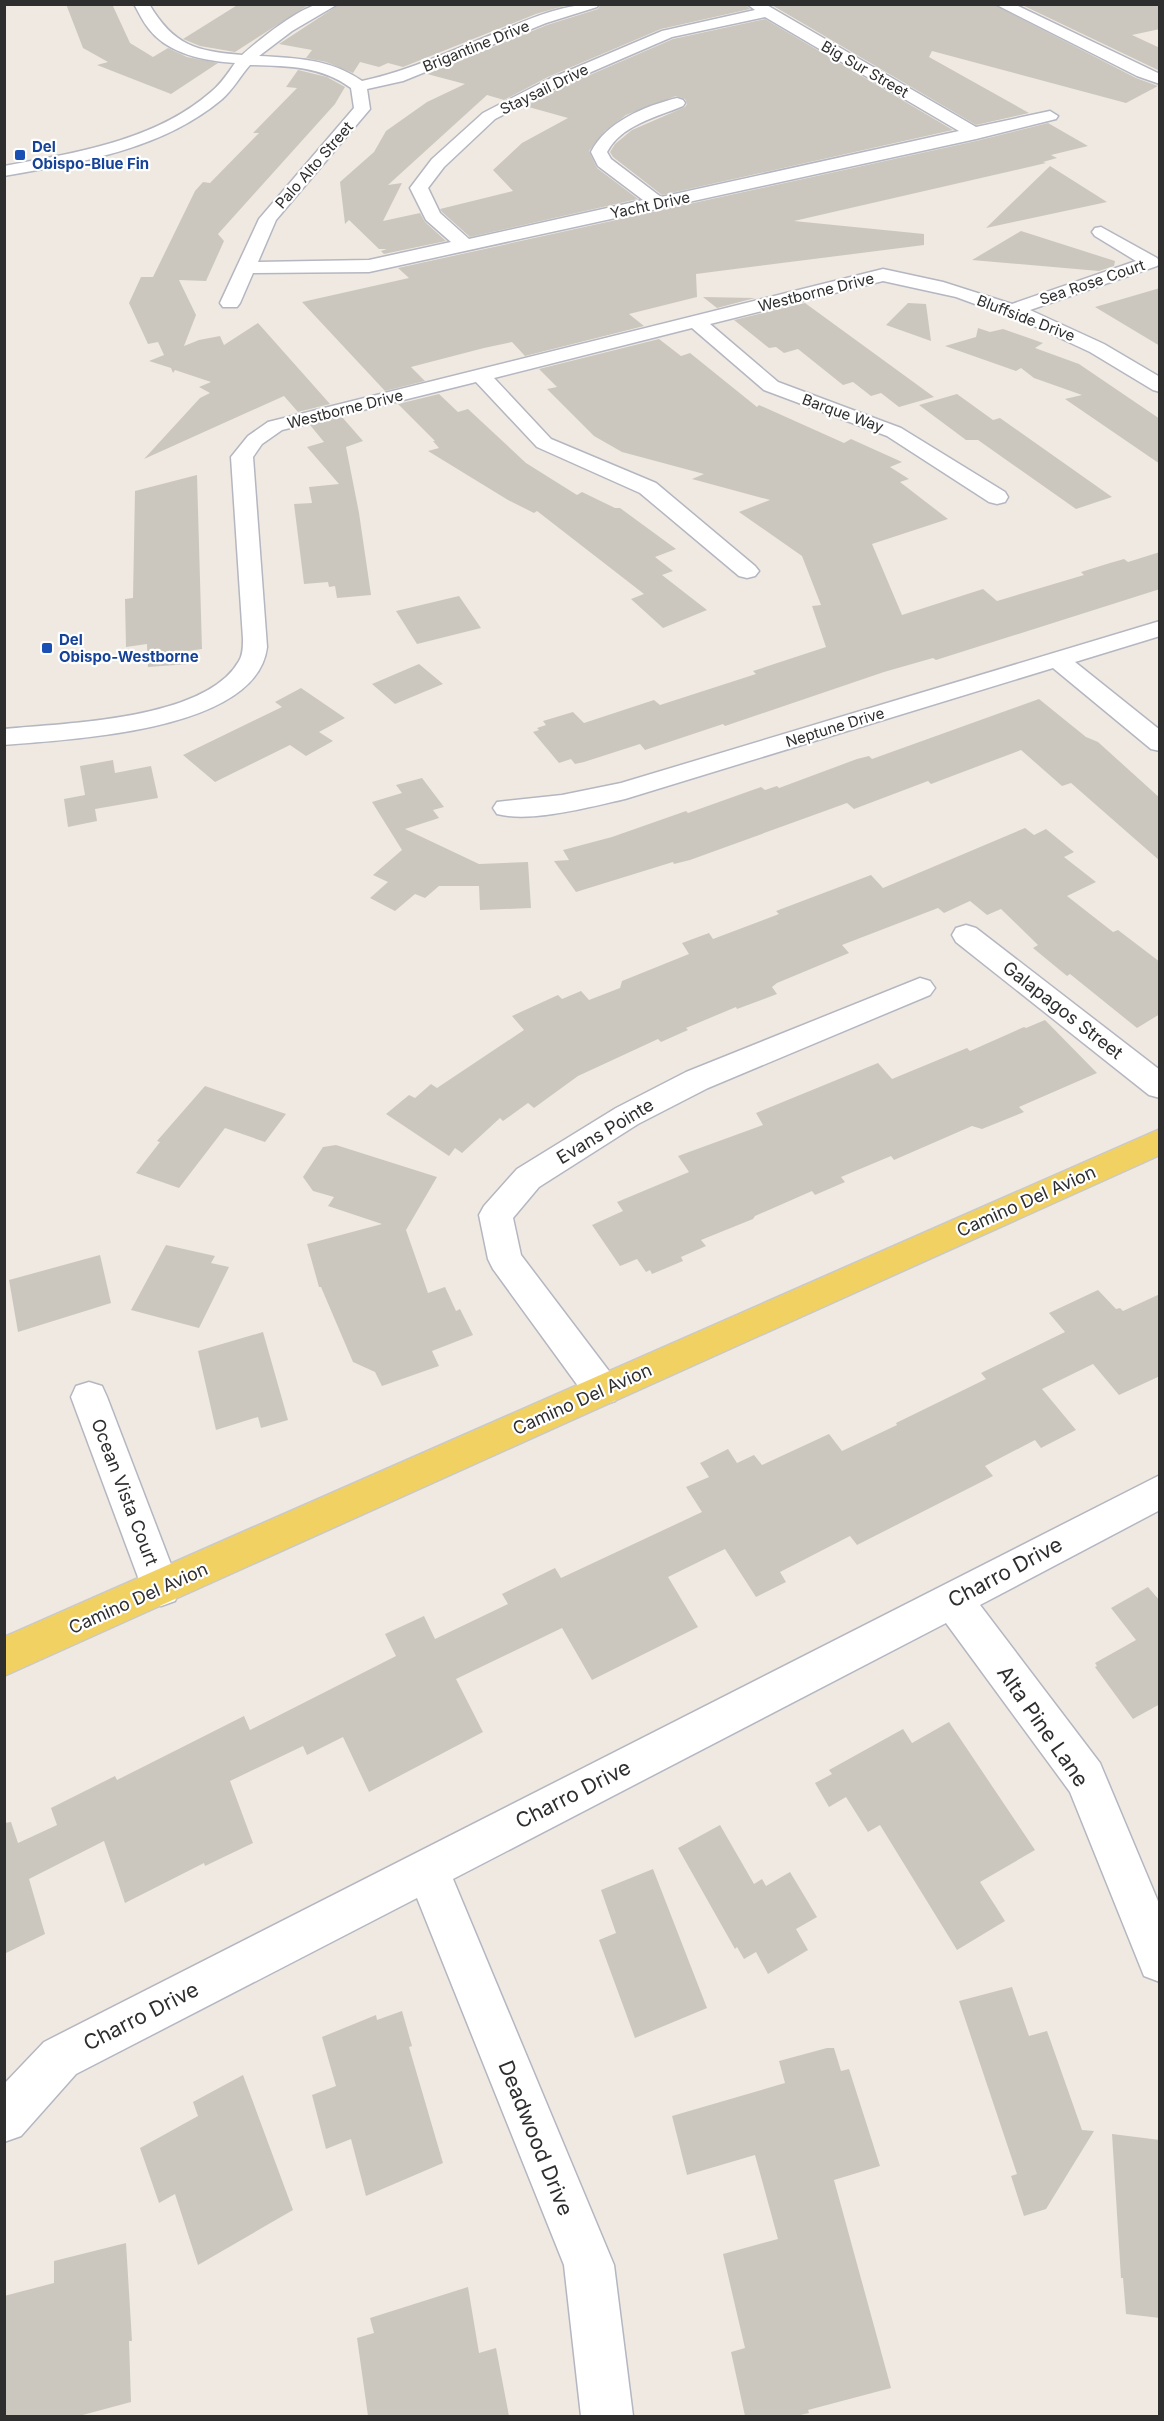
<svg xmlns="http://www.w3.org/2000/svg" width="1164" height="2421" viewBox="0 0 1164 2421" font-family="Inter,sans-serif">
<rect width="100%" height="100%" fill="#efe9e1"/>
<g fill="#cbc7bf">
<path d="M66 4H112L130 43 153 57 168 48 187 57 218 63 171 94 97 65 108 62 83 48Z"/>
<path d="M239 4H310L235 52 200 46 183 39Z"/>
<path d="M340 4H571L536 14 403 67 388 63 379 67 360 62 353 73 326 62 306 58 312 50 279 44Z"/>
<path d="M601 4H745L750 9 661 29 548 77 504 100 487 95 388 185 402 183 383 221 420 213 425 222 446 241 384 254 381 251 387 249H379L349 220 345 224 340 182 374 152 386 131 427 102 465 84 427 74 547 25 598 9Z"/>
<path d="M770 4H993L1136 78 1158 86 1126 103 932 51 929 57 1029 113 976 125Z"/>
<path d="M1020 4H1160V29L1132 35 1160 48V71Z"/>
<path d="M765 19 953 130 662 195 613 157 610 152 615 144 632 130 685 107 687 104 685 99 676 96 626 115 605 131 589 151 597 168 638 199 470 237 442 212 440 209 513 191 493 170 522 143 568 118 525 106 562 87 673 39Z"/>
<path d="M298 70 327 77 345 87 335 104 218 234 224 241 206 281 179 280 196 315 184 346 199 340 220 336 224 345 258 323 330 404 298 412 284 396 144 459 200 398 210 393 199 387 211 382 175 370 173 373 171 368 149 361 164 355 158 342 148 344 129 303 141 277H153L195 191 203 182 210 183 259 133H253L297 88 286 87Z"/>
<path d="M1048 123 1088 146 1051 155 1057 158 1043 162 1046 163 794 221 924 234V245L696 274 697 297 629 314 644 326 525 356 512 342 484 348 411 367 425 381 385 391 302 302 409 278 398 268 976 141Z"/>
<path d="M1050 166 1107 202 986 228Z"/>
<path d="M1021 231 1115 261 1114 266 1099 271 972 260Z"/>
<path d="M1160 288V346L1095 307Z"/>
<path d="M703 297 755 298 717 308Z"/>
<path d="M805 303 934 397 899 407 881 393 871 396 853 382 843 385 798 349 784 353 776 347 769 348 734 320Z"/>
<path d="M908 303 926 304 931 341 886 325Z"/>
<path d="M978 328 990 332 1003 329 1043 343 1035 348 1079 364 1160 419V464L1065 399 1082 395 1034 378 1021 368 1016 371 945 346 976 337Z"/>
<path d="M659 339 681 356 690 353 757 407 759 405 844 443 851 439 902 462 890 467 909 479 900 482 948 519 872 544 902 615 983 589 997 601 1084 575 1081 572 1110 563 1124 559 1128 562 1160 552V589L936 660 933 658 884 672 725 726 723 724 645 750 640 744 584 762 575 764 571 759 559 763 533 732 539 730 537 728 546 725 543 721 573 712 584 723 654 700 660 705 756 674 753 671 826 647 812 606 821 605 802 556 739 512 770 500 692 479 704 474 622 452 594 436 547 389 557 387 539 369Z"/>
<path d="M439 394 458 412 468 409 526 463 577 495 582 492 615 508H620L676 549 655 557 673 571 662 575 707 610 663 628 631 599 644 594 537 511 534 513 508 500 428 451 439 448 433 441H435L398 404Z"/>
<path d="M957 394 993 420 1000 418 1112 497 1076 509 978 440H966L919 405Z"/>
<path d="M342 417 363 441 346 447 359 513 371 595 337 598 335 586 329 587 328 582 304 584 294 504 312 503 309 487 339 484 307 447 324 442 310 425Z"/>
<path d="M197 475 202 649 188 651 189 664 148 667 147 644 126 647 125 599 133 598 135 491Z"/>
<path d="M459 596 481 628 417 644 396 611Z"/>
<path d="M419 664 443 684 395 704 372 684Z"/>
<path d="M301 688 345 718 319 732 333 741 306 756 290 745 215 782 183 755 282 707 275 702Z"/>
<path d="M1039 699 1086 737 1098 742 1160 798V861L1071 783 1062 786 1021 750 931 784 928 781 854 809 847 803 690 860 674 864 673 862 576 892 554 861 569 860 563 850 612 837 686 811 688 813 761 787 765 790 777 786 779 788 857 759 869 756 872 759Z"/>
<path d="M113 760 115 773 151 766 158 798 95 809 97 821 68 827 64 799 85 795 80 766Z"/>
<path d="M422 778 444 807 433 810 439 818 405 829 479 864 528 862 531 908 480 910 479 886H439L425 898 415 894 395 911 370 898 388 882 373 875 402 850 372 802 402 793 396 785Z"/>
<path d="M1025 828 1034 835 1046 829 1074 852 1064 857 1096 882 1067 896 1113 932 1118 930 1160 962V1014L1137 1028 1070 974 1067 976 1033 948 1038 945 1001 909 987 915 970 901 944 913 938 908 842 945 849 953 777 983 772 987 777 994 737 1009 736 1007 686 1028 688 1030 661 1042 658 1039 578 1076 534 1108 528 1103 503 1121 500 1118 462 1153 455 1148 449 1156 386 1114 409 1095 415 1098 431 1084 437 1088 524 1030 512 1016 558 995 562 999 581 991 589 1000 620 988 622 981 689 954 682 943 709 933 713 939 779 914 776 911 871 875 883 888Z"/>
<path d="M1045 1020 1097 1073 1019 1107 1024 1112 982 1129 972 1126 894 1160 891 1156 841 1177 845 1182 815 1195 812 1191 755 1216 753 1219 701 1240 706 1246 681 1257 683 1261 652 1274 650 1270 646 1272 637 1259 620 1266 592 1225 623 1211 617 1202 689 1172 678 1156 763 1125 756 1113 878 1063 892 1079 967 1048 970 1051 1024 1027 1026 1028Z"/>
<path d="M205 1086 286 1114 265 1142 225 1128 179 1188 136 1173 160 1142 157 1141Z"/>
<path d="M336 1145 437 1177 406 1230 428 1293 445 1287 456 1311 460 1309 473 1335 432 1351 439 1366 382 1386 375 1372 353 1362 321 1287H319L307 1244 382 1224 328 1206 334 1197 313 1191 303 1177 323 1147Z"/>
<path d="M166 1245 215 1256 211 1263 229 1267 199 1328 131 1310Z"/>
<path d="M100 1255 111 1303 18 1332 9 1280Z"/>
<path d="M1098 1290 1116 1309 1120 1308 1123 1311 1160 1294V1376L1119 1395 1093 1364 1042 1389 1076 1430 1041 1448 1035 1440 985 1466 993 1476 857 1545 850 1536 780 1572 786 1582 756 1597 725 1549 668 1577 698 1627 592 1680 562 1628 456 1679 483 1732 369 1792 343 1737 307 1755 303 1746 230 1781 253 1843 205 1866 204 1863 125 1903 104 1841 29 1879 45 1934 4 1954V1823L11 1822 18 1843 57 1825 51 1808 115 1776 117 1780 244 1716 250 1730 396 1656 385 1634 424 1616 435 1639 508 1604 502 1594 555 1568 561 1578 702 1512 686 1487 709 1477 700 1463 728 1449 737 1463 754 1455 762 1465 829 1434 842 1451 897 1425 896 1423 986 1379 981 1373 1065 1332 1049 1313Z"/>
<path d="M263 1332 288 1420 261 1428 258 1417 216 1430 198 1351Z"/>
<path d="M1148 1587 1160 1601V1704L1133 1719 1095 1667 1097 1666 1095 1663 1136 1640 1111 1608Z"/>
<path d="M949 1722 1035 1850 980 1882 1005 1921 957 1950 880 1825 868 1832 846 1797 829 1807 815 1783 832 1774 829 1770 903 1729 912 1743Z"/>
<path d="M720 1825 754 1884 762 1879 766 1886 790 1872 817 1917 796 1929 808 1950 768 1974 756 1952 744 1959 737 1947 735 1949 678 1848Z"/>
<path d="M653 1869 707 2008 635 2038 599 1940 616 1933 601 1890Z"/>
<path d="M1012 1987 1029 2036 1047 2031 1082 2130 1094 2131 1046 2209 1024 2216 1011 2176 1017 2174 959 2001Z"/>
<path d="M402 2011 412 2046 409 2047 443 2163 366 2196 351 2139 326 2149 312 2095 336 2086 322 2037 376 2015 377 2020Z"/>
<path d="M827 2048H834L841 2071 849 2069 880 2166 834 2180 891 2388 808 2410 809 2413 796 2416H745L731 2352 745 2348 723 2254 778 2239 755 2155 687 2175 672 2116 785 2083 779 2061Z"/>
<path d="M243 2075 293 2210 198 2265 175 2194 159 2203 140 2148 198 2116 193 2102Z"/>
<path d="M1112 2134 1160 2140V2318L1126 2314 1123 2278H1121Z"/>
<path d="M126 2243 132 2341H129L131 2402 79 2416H4V2296L54 2283V2261Z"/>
<path d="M468 2287 479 2353 496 2348 509 2416H368L357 2338 374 2333 370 2318Z"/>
</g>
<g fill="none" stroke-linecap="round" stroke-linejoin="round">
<defs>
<g id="minor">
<path d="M134 4H149C174 46 196 51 242 55 259 40 297 9 319 4 324 3 332 4 338 4L292 31 259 56C296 58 331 59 362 81 410 71 455 49 501 31 534 17 563 4 599 4L597 7 546 23 403 81 367 89 370 109 276 220 258 262 369 260 451 242 426 220 410 188 432 159 483 113 549 79 662 31 755 10 747 4H765L976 127 1050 111 1058 116 1056 119 976 139 369 272 253 273 240 303 237 307H223L220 303 259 219 354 108 351 88C321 66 287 66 250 65 240 76 233 90 221 100 161 150 78 163 4 176V166C75 153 155 141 211 92 221 84 228 73 235 63 205 61 168 54 149 29 143 22 139 13 134 4ZM765 17 959 131 661 197 611 159 607 152C621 125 657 117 683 106L685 103 683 100 677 98C645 106 606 122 591 152L598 166 643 200 469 239 440 213 428 188 444 167 495 119 561 85 672 37Z"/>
<path d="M995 4H1014L1160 74V84L1137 76Z"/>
<path d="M1101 227 1157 258 1160 263 1157 266 1030 310 1104 344 1160 377V392L1153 390 1090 352 1032 325 956 297 883 281 710 324 778 382 901 428 1005 492 1008 497 1005 502 997 504 989 502 887 436 764 390 692 328 494 378 551 439 656 483 755 566 759 571 755 576 747 578 739 576 640 493 537 447 476 382 282 430 262 444 253 457 267 647C257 732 69 739 4 745V729C66 723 206 720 239 661 243 655 243 646 243 639L231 457 248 436 268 422 883 269 943 282 1012 304 1136 261 1095 236 1092 232 1095 228Z"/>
<path d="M1160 621V636L1075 662 1160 730V751L1151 749 1053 668 625 799C590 807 531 823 497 814L493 808 497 802 562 795 621 783Z"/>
<path d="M966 925 976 928 1160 1070V1098L1149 1095 956 942 952 935 956 928Z"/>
<path d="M920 978 930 981 935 988 930 995 708 1088 638 1124 539 1187 513 1218 521 1255 615 1379 620 1390 615 1401 602 1405 589 1401 493 1269 488 1259 479 1215 484 1206 517 1169 616 1108 686 1072Z"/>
<path d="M89 1382 102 1386 107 1397 180 1588 175 1601 161 1606 147 1601 142 1588 71 1397 76 1386Z"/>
<path d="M1160 1475V1510L980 1605 1100 1763 1160 1906V1982L1144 1976 1070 1792 946 1623 453 1879 614 2265 633 2416H581L564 2265 417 1898 76 2074 21 2136 4 2142V2084L44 2042Z"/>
</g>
<path id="major" d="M1160 1129V1155L4 1676V1637Z"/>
</defs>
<use href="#minor" stroke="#b4b7c1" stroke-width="3"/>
<use href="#major" stroke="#c9c9c9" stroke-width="3"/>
<use href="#minor" fill="#fff" fill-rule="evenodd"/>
<use href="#major" fill="#f2d163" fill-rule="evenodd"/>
</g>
<g fill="#1a4fb4" stroke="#fff" stroke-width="2">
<rect x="14" y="149" width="12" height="12" rx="3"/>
<rect x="41" y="642" width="12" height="12" rx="3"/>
</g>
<g text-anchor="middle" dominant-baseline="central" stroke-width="4.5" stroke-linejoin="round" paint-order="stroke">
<g font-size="15" fill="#2e2e2e" stroke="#fff">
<text transform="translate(476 46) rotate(-22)">Brigantine Drive</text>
<text transform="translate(865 69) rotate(30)">Big Sur Street</text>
<text transform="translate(544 89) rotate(-26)">Staysail Drive</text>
<text transform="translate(314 165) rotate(-49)">Palo Alto Street</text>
<text transform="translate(650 205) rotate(-12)">Yacht Drive</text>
<text transform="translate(1092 282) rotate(-19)">Sea Rose Court</text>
<text transform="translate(816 292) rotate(-14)">Westborne Drive</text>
<text transform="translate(1026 318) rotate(21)">Bluffside Drive</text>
<text transform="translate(345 409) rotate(-14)">Westborne Drive</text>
<text transform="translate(843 413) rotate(20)">Barque Way</text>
<text transform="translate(835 727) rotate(-17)">Neptune Drive</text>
</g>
<g font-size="15" font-weight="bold" fill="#164399" stroke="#fff" text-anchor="start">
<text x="32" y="146">Del<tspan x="32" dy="17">Obispo-Blue Fin</tspan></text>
<text x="59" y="639">Del<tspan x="59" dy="17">Obispo-Westborne</tspan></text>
</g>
<g font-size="18" fill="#2e2e2e" stroke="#fff">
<text transform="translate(1063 1010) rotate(38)">Galapagos Street</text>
<text transform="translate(605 1131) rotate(-31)">Evans Pointe</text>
<text transform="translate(1026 1201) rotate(-24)">Camino Del Avion</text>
<text transform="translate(582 1399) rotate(-24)">Camino Del Avion</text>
<text transform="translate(125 1492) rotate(69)">Ocean Vista Court</text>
<text transform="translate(138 1598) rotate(-24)">Camino Del Avion</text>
</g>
<g font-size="21" fill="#2e2e2e" stroke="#fff">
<text transform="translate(1005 1572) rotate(-28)">Charro Drive</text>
<text transform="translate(1043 1726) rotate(55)">Alta Pine Lane</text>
<text transform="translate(573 1794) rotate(-27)">Charro Drive</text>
<text transform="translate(141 2016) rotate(-27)">Charro Drive</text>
<text transform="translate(536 2138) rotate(68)">Deadwood Drive</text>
</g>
</g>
<rect width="1164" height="2421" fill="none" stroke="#2e2e2e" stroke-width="12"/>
</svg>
